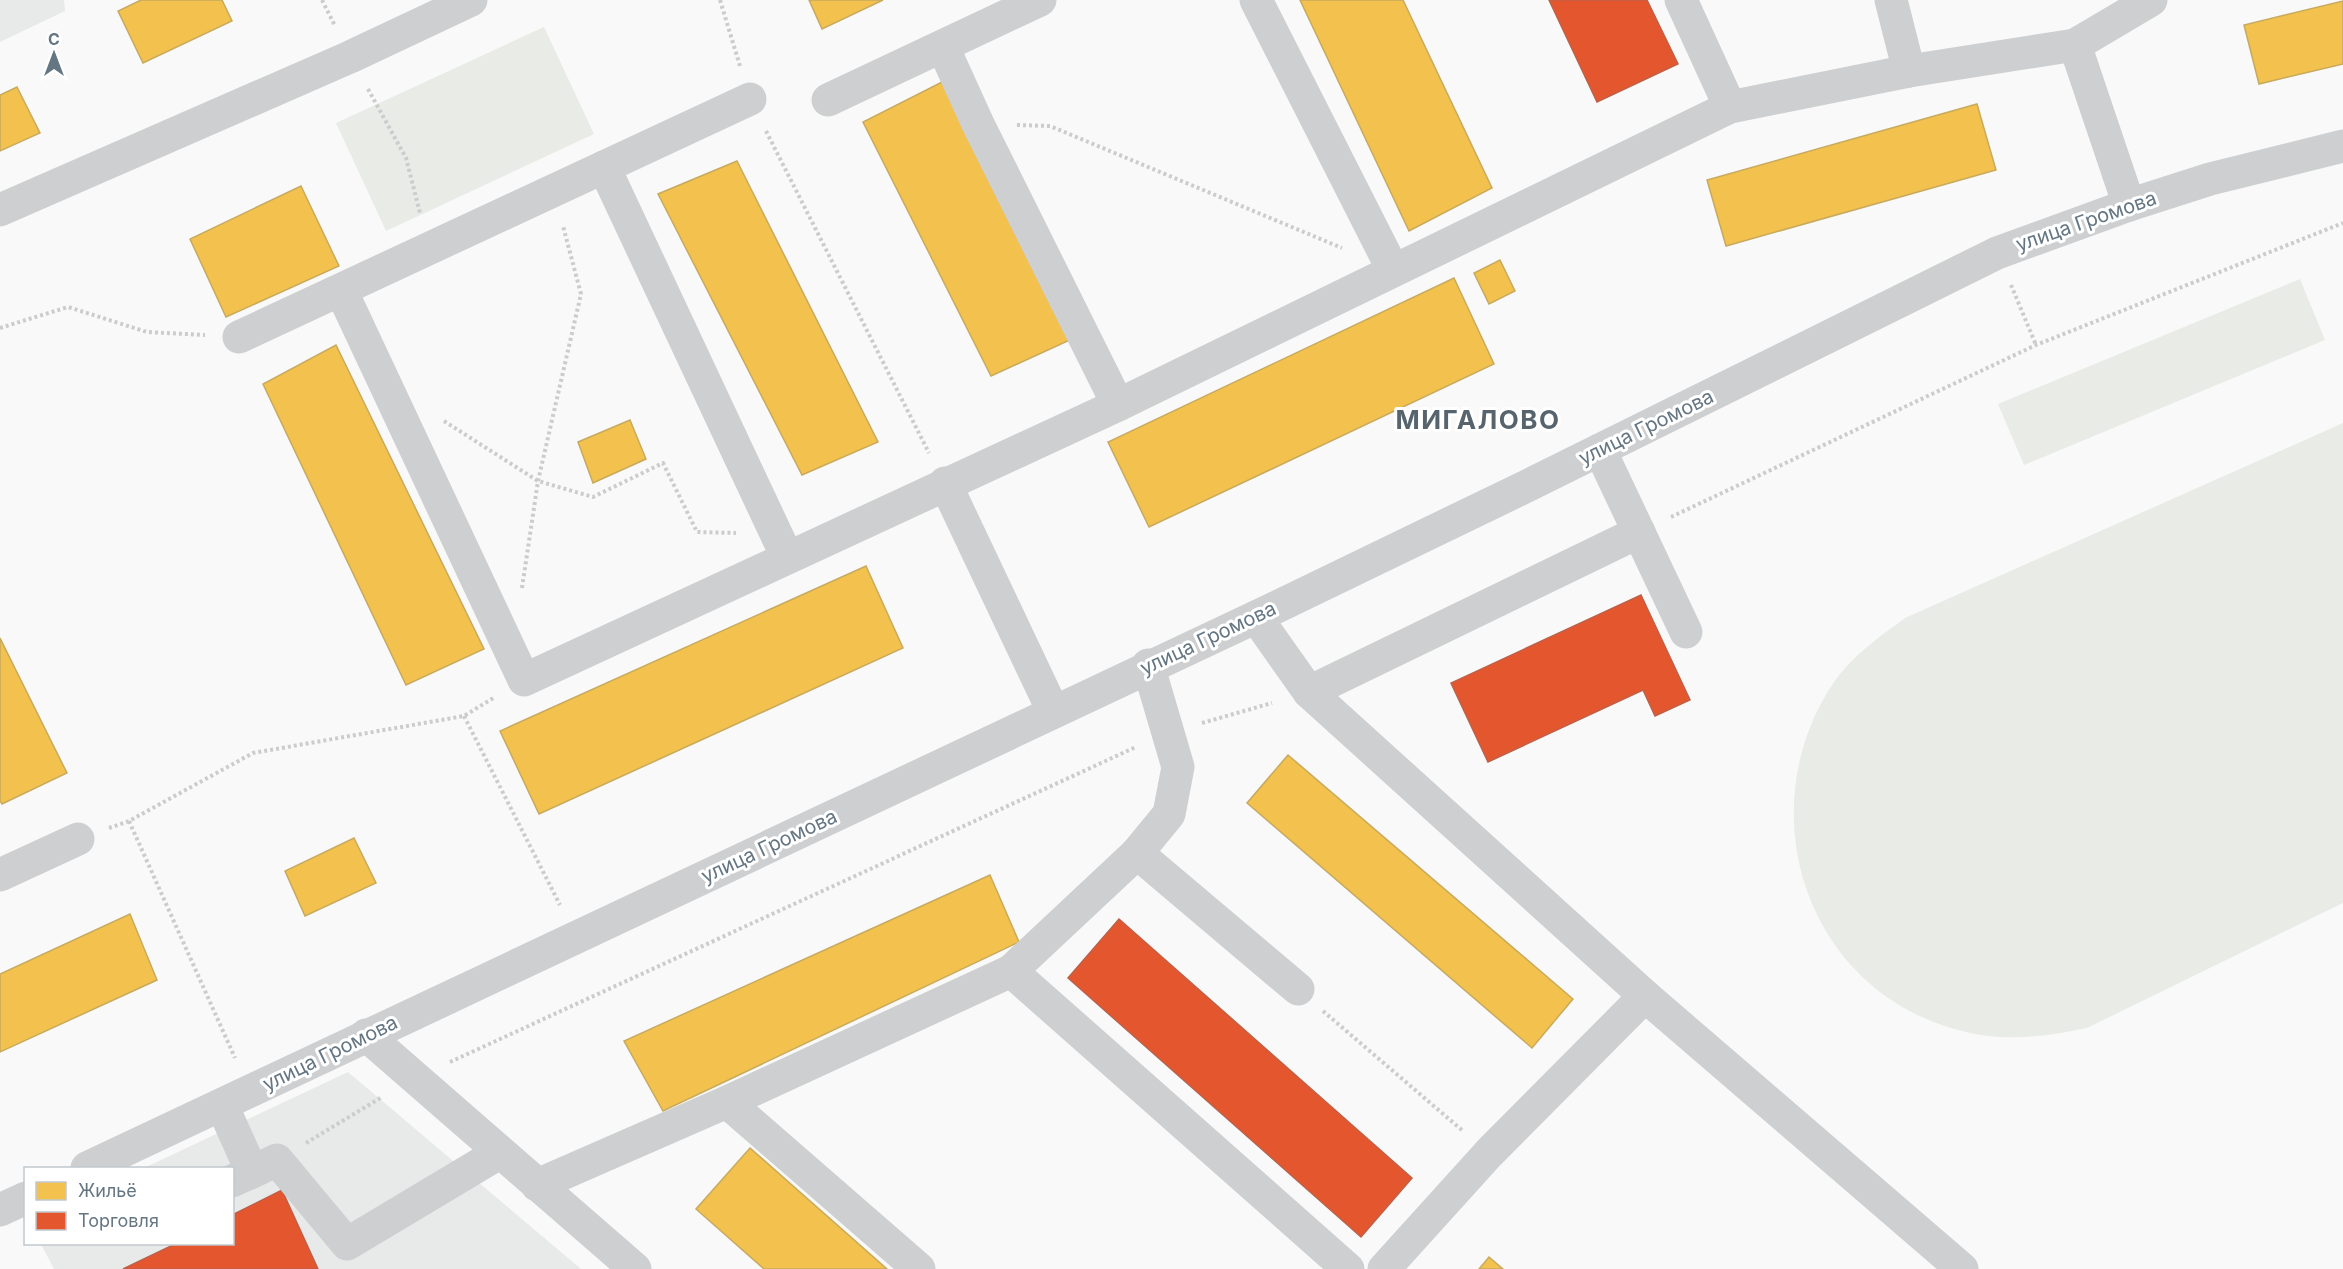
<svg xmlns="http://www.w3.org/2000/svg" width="2343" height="1269" viewBox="0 0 2343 1269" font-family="Inter,sans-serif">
<rect width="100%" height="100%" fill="#f9f9f9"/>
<g fill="#e8e9e9">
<path d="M0 0H64L65 11 0 42Z"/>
<path d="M348 1072 581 1269H54L41 1244H232V1168H144Z"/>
</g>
<g fill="#e8ebe6">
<path d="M544 27 594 134 386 231 336 123Z"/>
<path d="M2300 279 2325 340 2024 465 1998 404Z"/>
<path d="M2343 423V903L2087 1028C2039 1038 1997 1043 1948 1027 1802 981 1750 806 1834 682 1852 656 1879 637 1905 618Z"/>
</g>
<g fill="#f2c14e" stroke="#c8aa5e" stroke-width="1.5">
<path d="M141 0H222L232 21 143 63 118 11Z"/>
<path d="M809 0H883L822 29Z"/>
<path d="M1300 0H1403L1492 188 1409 231Z"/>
<path d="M2343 1V64L2259 84 2244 25Z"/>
<path d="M942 82 1070 340 991 376 863 122Z"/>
<path d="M17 87 40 133 0 151V95Z"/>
<path d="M1977 104 1996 170 1726 246 1707 180Z"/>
<path d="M737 161 878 442 802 475 658 194Z"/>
<path d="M301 186 339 266 226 317 190 239Z"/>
<path d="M1500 260 1515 291 1489 304 1474 273Z"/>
<path d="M1454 278 1494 364 1149 527 1108 442Z"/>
<path d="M336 345 484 649 406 685 263 384Z"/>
<path d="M630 420 646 459 593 483 578 442Z"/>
<path d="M866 566 903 648 539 814 500 731Z"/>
<path d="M0 638 67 773 2 804 0 801Z"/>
<path d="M1288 755 1573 999 1532 1048 1247 803Z"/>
<path d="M354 838 376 883 305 916 285 871Z"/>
<path d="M990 875 1019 942 663 1111 624 1041Z"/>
<path d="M130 914 157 980 0 1052V974Z"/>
<path d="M750 1148 887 1269H764L696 1209Z"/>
<path d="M1489 1257 1503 1269H1479Z"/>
</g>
<g fill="#e4572e" stroke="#be6048" stroke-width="1.5">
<path d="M1549 0H1647L1678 64 1597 102Z"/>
<path d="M1641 595 1690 700 1655 716 1643 690 1488 762 1451 683Z"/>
<path d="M1119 919 1412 1178 1361 1237 1068 978Z"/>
<path d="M282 1190 318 1269H123L175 1244H232V1215Z"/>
</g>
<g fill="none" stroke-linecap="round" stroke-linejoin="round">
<g stroke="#cbcccd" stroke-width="4" stroke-dasharray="3 3" stroke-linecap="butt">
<path d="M322 0 335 26"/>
<path d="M720 0 740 66"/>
<path d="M368 89 406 158 420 213"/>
<path d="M1017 125 1050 126 1342 248"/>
<path d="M766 131 929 453"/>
<path d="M2011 285 2036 345"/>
<path d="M0 328 68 307 147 332 205 335"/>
<path d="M444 421 538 481 593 497 663 463 697 532 736 533"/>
<path d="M1671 517 2036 345 2343 223"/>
<path d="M522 588 538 481 581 294 563 226"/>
<path d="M464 716 560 905"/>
<path d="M1202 723 1272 703"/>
<path d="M129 821 235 1058"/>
<path d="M109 828 129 821 253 753 464 716 495 697"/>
<path d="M1323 1011 1463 1131"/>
<path d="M450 1062 1136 747"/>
<path d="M306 1143 382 1097"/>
</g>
<g stroke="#cecfd0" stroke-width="33">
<path d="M1256 0 1393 270"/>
<path d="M1681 0 1730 107"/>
<path d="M1891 0 1909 71"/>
<path d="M943 47 978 124 1118 405"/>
<path d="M828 100 1040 0"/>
<path d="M604 167 787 557"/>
<path d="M2129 205 2075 45 2151 0"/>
<path d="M0 210 350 57 471 0"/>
<path d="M341 290 524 680 1118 405 1730 107 1909 71 2075 45"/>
<path d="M239 337 750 99"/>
<path d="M1600 450 1686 632"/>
<path d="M945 483 1053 711"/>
<path d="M1256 617 1309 692 1645 996 1962 1269"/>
<path d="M1148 665 1178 767 1169 814 1137 853 1011 971 1348 1269"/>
<path d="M1309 692 1639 532"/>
<path d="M1137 853 1298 989"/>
<path d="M0 875 78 839"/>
<path d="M366 1035 635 1269"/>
<path d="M727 1102 919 1269"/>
<path d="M222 1105 252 1172 232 1181"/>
<path d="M87 1168 1256 617 1529 485 1997 253 2129 205 2210 179 2343 146"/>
<path d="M252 1172 277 1160 347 1244 499 1153"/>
<path d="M537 1185 727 1102 1011 971"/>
<path d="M0 1210 26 1198"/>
<path d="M1384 1269 1489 1153 1645 996"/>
</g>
</g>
<g text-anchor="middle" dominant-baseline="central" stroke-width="6" stroke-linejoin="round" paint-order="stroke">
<g font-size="20" fill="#657683" stroke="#fff">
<text transform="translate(2086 221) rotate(-19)">улица Громова</text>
<text transform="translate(1646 427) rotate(-26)">улица Громова</text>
<text transform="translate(1208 638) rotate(-25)">улица Громова</text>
<text transform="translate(769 846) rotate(-25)">улица Громова</text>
<text transform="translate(330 1053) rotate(-26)">улица Громова</text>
</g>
<g font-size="26" font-weight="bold" letter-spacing="1.5" fill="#57646e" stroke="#fff">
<text x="1478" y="419">МИГАЛОВО</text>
</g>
</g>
<rect x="24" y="1167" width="210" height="78" fill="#ffffff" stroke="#c1c8cd" stroke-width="1.5"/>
<rect x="36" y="1182" width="30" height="18" fill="#f2c14e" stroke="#c1c8cd" stroke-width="1.5"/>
<text x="78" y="1197" font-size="18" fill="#657683">Жильё</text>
<rect x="36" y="1212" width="30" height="18" fill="#e4572e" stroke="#c1c8cd" stroke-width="1.5"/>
<text x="78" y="1227" font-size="18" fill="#657683">Торговля</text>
<g transform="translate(54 54)" stroke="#ffffff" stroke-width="4.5" paint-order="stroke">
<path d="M0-4.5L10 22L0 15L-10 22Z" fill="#657683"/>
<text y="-9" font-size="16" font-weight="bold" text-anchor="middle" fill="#657683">С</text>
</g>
</svg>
